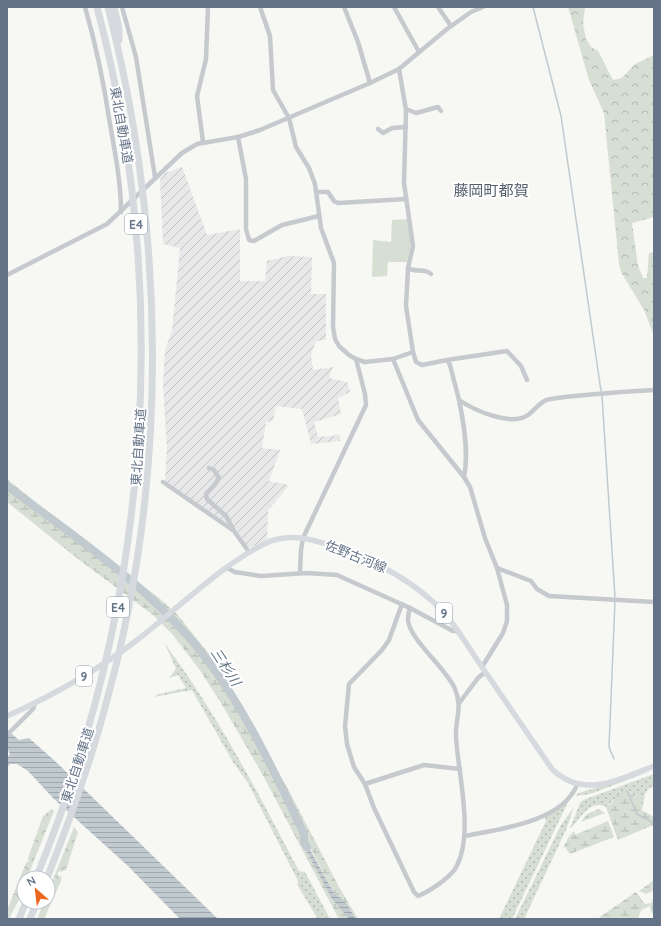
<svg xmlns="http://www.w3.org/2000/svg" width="661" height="926" viewBox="0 0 661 926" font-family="Quicksand,'Noto Sans JP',sans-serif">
<defs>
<pattern id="industrial-furrows" width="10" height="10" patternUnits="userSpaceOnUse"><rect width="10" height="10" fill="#e7e8e7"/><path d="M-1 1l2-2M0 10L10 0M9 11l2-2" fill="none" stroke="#bfc0c1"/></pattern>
<pattern id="grass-dots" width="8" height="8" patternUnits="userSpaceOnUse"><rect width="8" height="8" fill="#d7dfd4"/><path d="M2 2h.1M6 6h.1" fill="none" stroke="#b2b9b2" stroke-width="1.8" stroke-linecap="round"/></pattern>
<pattern id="forest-crowns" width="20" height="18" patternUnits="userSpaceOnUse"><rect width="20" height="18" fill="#d7dfd4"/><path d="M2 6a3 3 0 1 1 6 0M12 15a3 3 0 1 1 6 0" fill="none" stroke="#b2b9b2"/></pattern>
<pattern id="wetland-marsh" width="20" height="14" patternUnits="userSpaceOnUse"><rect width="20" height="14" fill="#d7dfd4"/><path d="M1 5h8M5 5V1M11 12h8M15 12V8" fill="none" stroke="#b2b9b2"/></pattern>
<pattern id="water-rules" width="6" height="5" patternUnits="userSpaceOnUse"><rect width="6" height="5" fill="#c0cacf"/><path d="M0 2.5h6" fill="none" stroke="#a0a8ae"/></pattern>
</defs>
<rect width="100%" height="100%" fill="#f7f7f4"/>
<path fill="url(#industrial-furrows)" d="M182 167 207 235 240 229V281H265L267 261 288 256 312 257 311 294H326V340L316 341 311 355 313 370 333 367 329 378 347 382 350 392 338 398 341 414 314 422 318 437 340 435V441L311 444 302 409 276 406 273 421 266 422 262 448 280 450 269 481 289 485 268 511 267 539 252 547H248L235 529 165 481 167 449 163 384 165 350 172 331 180 248 163 244 160 180 165 173Z"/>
<g fill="url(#grass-dots)">
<path d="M165 644C218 715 258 793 299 871L305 872 330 919 317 918 297 884 299 883 248 783 233 762 192 690 153 697 159 694 186 688 178 675 169 678 176 669Z"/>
<path d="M654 770 590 794 575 796 579 793Z"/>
<path d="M654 774V787L648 789 645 794 635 798 630 791 616 798 606 807C591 799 581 817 572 827L570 828 580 803 583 800Z"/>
<path d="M569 800 512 919H499L546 821 545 818Z"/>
<path d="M574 807 566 830 524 919H515L561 825Z"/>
</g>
<g fill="url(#forest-crowns)">
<path d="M568 7H585L583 24 586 39 591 47 598 51 613 80 622 78 635 64 654 55V217L632 223 638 266 643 278H647L649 253 654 252V336L644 310 621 272 619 264 604 113 589 80Z"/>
<path d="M52 809 54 811 27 878H24C24 894 16 904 10 917L11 919H7V910L26 863 29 861 28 858 43 816Z"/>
<path d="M74 827 78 832 66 870 58 872V875L62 877 61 881 44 919H37L44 902H48V892Z"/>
</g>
<g fill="url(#wetland-marsh)">
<path d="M7 479 86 543 158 597 178 615 209 654 287 787 339 887 358 919H356L345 901 334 893 304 836 332 899 349 919H339L260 770 221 703 199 669 173 635 153 615 78 559 7 502Z"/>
<path d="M630 791 635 798 645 794 642 810 654 817V826H651L618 840 606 807 612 803 617 796Z"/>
<path d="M599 809 605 813 581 822 587 814Z"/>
<path d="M608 821 614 837 570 854 565 847 563 848 568 838 574 831 575 835Z"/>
<path d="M654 880V890L646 894 639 891Z"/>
<path d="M636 892 645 904 651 903 654 897V914L651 912 650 906 641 910 638 919H597Z"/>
</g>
<path fill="#d7dfd4" d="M408 219 411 244 407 262H388L387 276 372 277 373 240 391 242 392 220Z"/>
<g fill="url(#water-rules)">
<path d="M7 730 19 740 29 738 56 762 218 919H180L128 866 54 799 28 771 17 764H10L7 767V758L10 754 7 748Z"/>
<path d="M302 835 334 893 345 901 356 919H349L332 899 302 843Z"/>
</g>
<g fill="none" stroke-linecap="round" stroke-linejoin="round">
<g stroke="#c0cacf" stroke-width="1.5">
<path d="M533 7 561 116 601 391"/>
<path d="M602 396 615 597"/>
<path d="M614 759 609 747 615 601"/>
<path d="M627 791 637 814 654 823"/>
</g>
<path stroke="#c0cacf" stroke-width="8" d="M7 486C74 536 150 587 202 653 245 708 274 771 304 834V842L307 847"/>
<g stroke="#c6c9cd" stroke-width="4.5">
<path d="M85 7C96 45 104 84 110 124 115 153 121 182 121 212"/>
<path d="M122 7 136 57 155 177"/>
<path d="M260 7 270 36 273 90 289 118 296 147 309 168 315 184 321 228 334 263 333 327 335 339 339 346 349 355 356 359 365 362 393 359 413 352"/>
<path d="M344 7 358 42 370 83"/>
<path d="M394 7 419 52"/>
<path d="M438 7 451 26"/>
<path d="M399 69 406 110 404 183 413 246 408 268 406 306 413 352 416 362 422 365 447 360 450 365 459 400"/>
<path d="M406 109 416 113 438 107 441 111"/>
<path d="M378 129 383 133 392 128 406 127"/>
<path d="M238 137 246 179V229L249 240 254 241 282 225 319 216"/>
<path d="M203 142 197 96 206 59 208 7"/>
<path d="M318 192H328L334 201 338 203 406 199"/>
<path d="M408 268C416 273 425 268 431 274"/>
<path d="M7 275 107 224 182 153 197 144 238 137 260 130 370 83 399 69 447 29 471 12 483 7"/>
<path d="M393 359 418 420 464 477 470 487 485 538 497 568 507 605V621L503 633 482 667"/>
<path d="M447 360 507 351 521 366 527 380"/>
<path d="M209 468 214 470 219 478 216 483 206 494 207 499 226 516 233 529"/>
<path d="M464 477C469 453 464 424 459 400 474 410 511 427 528 415 535 410 541 400 550 399 584 394 619 392 654 390"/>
<path d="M163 482 234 531 249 552"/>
<path d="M227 568 235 572 261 576 307 573 337 575 410 608 453 631H458"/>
<path d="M497 568 531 581 537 589 549 596 654 602"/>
<path d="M300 573 301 550 303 538 366 405 365 394 356 359"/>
<path d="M402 604 389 640 382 650 349 684 345 726 347 744 354 767 365 784 374 808 414 892 418 896C430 891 448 879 455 869 475 837 458 773 456 737 455 718 463 708 455 689 447 669 409 639 408 620 408 616 409 611 410 608"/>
<path d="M460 702 478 678 485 672"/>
<path d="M7 735 33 709 35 703"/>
<path d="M365 784 424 765 460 769"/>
<path d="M465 836C500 829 562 822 577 785"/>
</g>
<path stroke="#d6dadf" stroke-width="5.5" d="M7 716C54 695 100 669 141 637 181 606 219 567 264 544 288 532 312 539 336 547 371 560 403 575 431 600 452 618 466 644 482 667 505 701 529 735 552 769 584 800 619 779 654 766"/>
<g stroke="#d6dadf" stroke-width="7">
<path d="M114 7 119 29V40"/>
<path d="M36 878C150 602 173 296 97 7"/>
<path d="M47 878C70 820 91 761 107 700 169 475 166 233 108 7"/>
<path d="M19 919 26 902"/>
<path d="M30 919 37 902"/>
</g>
</g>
<g text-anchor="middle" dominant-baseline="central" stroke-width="4" stroke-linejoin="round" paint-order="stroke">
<g fill="#fff" stroke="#929dab" stroke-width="1">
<rect x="125" y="214" width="22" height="20" rx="3"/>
<rect x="107" y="597" width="22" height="20" rx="3"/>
<rect x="436" y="603" width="16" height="20" rx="3"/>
<rect x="76" y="666" width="16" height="20" rx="3"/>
</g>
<g font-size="12" font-weight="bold" fill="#647387">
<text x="136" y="224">E4</text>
<text x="118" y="607">E4</text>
<text x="444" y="613">9</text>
<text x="84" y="676">9</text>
</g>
<g font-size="13" fill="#647387" stroke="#fff">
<text transform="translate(122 125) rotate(80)">東北自動車道</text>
<text transform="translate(138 447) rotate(-86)">東北自動車道</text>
<text transform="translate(356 556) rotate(22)">佐野古河線</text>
<text transform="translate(77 765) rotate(-72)">東北自動車道</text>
</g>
<g font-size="14" font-style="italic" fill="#607683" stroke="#fff">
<text transform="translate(226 667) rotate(57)">三杉川</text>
</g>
<g font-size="15" fill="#535e6b" stroke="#fff">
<text x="491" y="190">藤岡町都賀</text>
</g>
</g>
<rect width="661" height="926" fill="none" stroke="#647387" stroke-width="16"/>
<g transform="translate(36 890) rotate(332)"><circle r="19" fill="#ffffff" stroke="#c1c7cf"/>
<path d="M0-3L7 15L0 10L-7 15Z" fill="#ee651d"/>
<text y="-6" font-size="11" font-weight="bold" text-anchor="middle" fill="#647387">N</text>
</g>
</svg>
